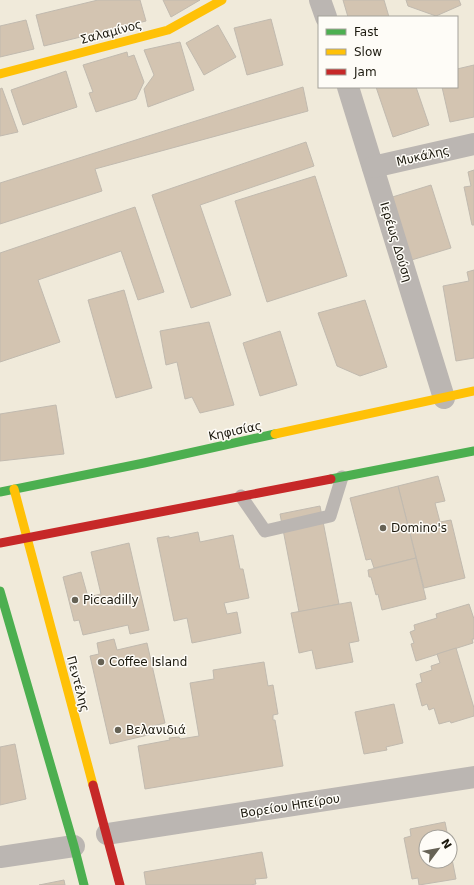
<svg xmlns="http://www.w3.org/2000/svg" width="474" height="885" viewBox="0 0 474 885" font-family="'DejaVu Sans',sans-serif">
<rect width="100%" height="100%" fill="#f0eada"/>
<g fill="#d3c4b1" stroke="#c1baaf">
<path d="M98 0H140L146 21 44 46 36 15Z"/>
<path d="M163 0H200L171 17Z"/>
<path d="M343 0H384L389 17H348Z"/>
<path d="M406 0H459L461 5 436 16 408 6Z"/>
<path d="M271 19 283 65 247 75 234 28Z"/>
<path d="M26 20 34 49 0 57V26Z"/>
<path d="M218 25 236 57 204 75 186 43Z"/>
<path d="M180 42 194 90 148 107 144 89 154 75 144 50Z"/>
<path d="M127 52 128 57 134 55 144 82 136 99 96 112 89 93 93 92 83 65Z"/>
<path d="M474 65V117L450 122 442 87H457V69Z"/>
<path d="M66 71 77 107 23 125 11 90Z"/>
<path d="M303 87 308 111 95 169 102 191 0 224V183Z"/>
<path d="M376 87H416L429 125 393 137Z"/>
<path d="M2 88 18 132 0 136V89Z"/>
<path d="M306 142 314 166 200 205 231 295 191 308 152 195Z"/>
<path d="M474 170V225H472L464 187 471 186 468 172Z"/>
<path d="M315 176 347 276 267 302 235 201Z"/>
<path d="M431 185 451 248 405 262 386 199Z"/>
<path d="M135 207 164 292 138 300 121 251 38 280 60 342 0 362V253Z"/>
<path d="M474 270V358L456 361 443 286 469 281 467 272Z"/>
<path d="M124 290 152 388 116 398 88 300Z"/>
<path d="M365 300 387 367 360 376 337 366 318 313Z"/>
<path d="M209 322 234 405 200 413 192 397 185 399 177 362 166 365 160 331Z"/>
<path d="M280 331 297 385 260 396 243 343Z"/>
<path d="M56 405 64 454 0 461V414Z"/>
<path d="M438 476 445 501 435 503 440 522 451 520 465 578 424 588 398 486Z"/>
<path d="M398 486 416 558 374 568 371 559 366 560 350 498Z"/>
<path d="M320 506 339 604 299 612 280 514Z"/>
<path d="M198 532 200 542 233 535 240 569H243L249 598 224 603 227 614 237 612 241 633 192 643 187 618 174 621 157 538 169 536V538Z"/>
<path d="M129 543 149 630 130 634 128 625 83 635 79 620 74 621 63 577 81 572 88 597 101 594 91 552Z"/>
<path d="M416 558 426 599 382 610 378 594 376 595 371 577H369L368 570Z"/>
<path d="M351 602 359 641 349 643 353 662 316 669 312 650 299 653 291 613Z"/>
<path d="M469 604 474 619V639H472L473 643 416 661 411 644 414 643 410 632 415 630 414 625 437 618 436 614Z"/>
<path d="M114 639 117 650 147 643 165 723 149 727 152 734 110 744 90 656 99 654 97 643Z"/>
<path d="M456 648 474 708V716L451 723 450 721 439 724 434 708 429 710 427 704 422 706 416 684 422 682 420 674 432 670 431 666 440 663 437 654Z"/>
<path d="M264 662 268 686 273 685 278 714 273 715V720H275L283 766 145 789 138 746 170 740 169 738 179 737 180 739 199 736 190 683 214 679 213 670Z"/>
<path d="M394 704 403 743 386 747 387 750 364 754 355 712Z"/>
<path d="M15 744 26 799 0 805V747Z"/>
<path d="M445 822 448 837H426V861H450V849L456 879 419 885 418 878 412 879 404 838 411 836 410 829Z"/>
<path d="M262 852 267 878 255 879 256 884 250 885H146L144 872Z"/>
<path d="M64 880 65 885H39Z"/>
</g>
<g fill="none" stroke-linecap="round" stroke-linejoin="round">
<path stroke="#bbb6b2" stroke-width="13" d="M241 496 265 531 330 516 342 477"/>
<g stroke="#bbb6b2" stroke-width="22">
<path d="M320 0 326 17"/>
<path d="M348 87 444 398"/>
<path d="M373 167 474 144"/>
<path d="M107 834 474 777"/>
<path d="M0 857 74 846"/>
</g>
<g stroke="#4caf50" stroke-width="9">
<path d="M331 479 474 451"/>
<path d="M0 492 144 463 275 434"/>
<path d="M0 591 74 846 84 885"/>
</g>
<g stroke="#ffc107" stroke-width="9">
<path d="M0 74 168 30 222 0"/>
<path d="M275 434 474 391"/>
<path d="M14 489 93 785"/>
</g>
<g stroke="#c62828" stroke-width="9">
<path d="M0 543 331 479"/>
<path d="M93 785 120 885"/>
</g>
</g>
<g fill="#666255" stroke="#fefcf7" stroke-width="1.5">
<circle cx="383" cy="528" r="4"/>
<circle cx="75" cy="600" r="4"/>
<circle cx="101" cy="662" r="4"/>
<circle cx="118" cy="730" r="4"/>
</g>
<g text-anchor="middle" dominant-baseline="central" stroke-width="3" stroke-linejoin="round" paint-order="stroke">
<g font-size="12" fill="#1c190e" stroke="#fefcf7">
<text transform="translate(111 32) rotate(-15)">Σαλαμίνος</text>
<text transform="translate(423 156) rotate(-13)">Μυκάλης</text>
<text transform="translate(396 242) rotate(73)">Ιερέως Δούση</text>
<text transform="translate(235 431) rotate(-12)">Κηφισίας</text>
<text transform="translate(78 684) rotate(75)">Πεντέλης</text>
<text transform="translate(290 806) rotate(-9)">Βορείου Ηπείρου</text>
</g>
<g font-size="12" fill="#1c190e" stroke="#fefcf7" text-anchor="start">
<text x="391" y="528">Domino's</text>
<text x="83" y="600">Piccadilly</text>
<text x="109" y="662">Coffee Island</text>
<text x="126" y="730">Βελανιδιά</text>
</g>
</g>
<rect x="318" y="16" width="140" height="72" fill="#fefcf7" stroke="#a4a19a"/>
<rect x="326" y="29" width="20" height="6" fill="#4caf50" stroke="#a4a19a"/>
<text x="354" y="36" font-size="12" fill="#1c190e">Fast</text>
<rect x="326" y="49" width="20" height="6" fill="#ffc107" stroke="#a4a19a"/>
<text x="354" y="56" font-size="12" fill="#1c190e">Slow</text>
<rect x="326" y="69" width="20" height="6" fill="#c62828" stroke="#a4a19a"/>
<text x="354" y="76" font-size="12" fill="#1c190e">Jam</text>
<g transform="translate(438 849) rotate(58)"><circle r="19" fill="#fefcf7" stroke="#a4a19a"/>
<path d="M0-3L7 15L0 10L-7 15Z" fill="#666255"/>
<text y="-6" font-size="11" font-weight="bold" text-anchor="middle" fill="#1c190e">N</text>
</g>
</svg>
